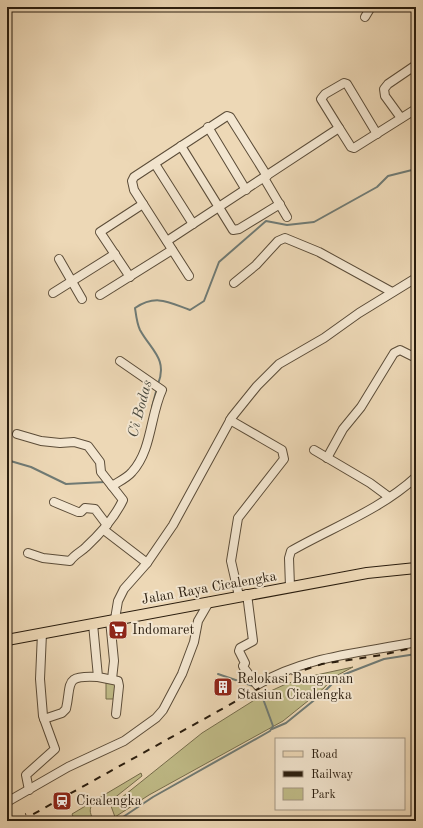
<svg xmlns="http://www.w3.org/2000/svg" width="423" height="828" viewBox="0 0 423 828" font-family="'Old Standard TT',serif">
<rect width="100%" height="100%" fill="#edd8b6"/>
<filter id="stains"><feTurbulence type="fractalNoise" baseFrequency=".005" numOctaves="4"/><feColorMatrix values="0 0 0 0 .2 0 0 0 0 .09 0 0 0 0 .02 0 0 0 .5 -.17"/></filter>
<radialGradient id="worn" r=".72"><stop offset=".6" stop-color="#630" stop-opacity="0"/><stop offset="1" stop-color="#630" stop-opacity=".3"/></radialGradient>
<g fill="#c0bc88" stroke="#756c4b">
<path d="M353 667 334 677 324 688 283 721 149 795 115 817 111 806 202 733 264 694 286 684 307 677Z"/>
<path d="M115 680 116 699H106V681Z"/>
<path d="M141 773 142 776 108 803 102 800C89 802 87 812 95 821H75L72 814Z"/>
</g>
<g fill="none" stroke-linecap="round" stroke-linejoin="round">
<g stroke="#6f7a74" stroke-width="2">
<path d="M158 384C168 359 151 350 140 330 137 324 136 315 135 308 156 294 168 302 190 310L204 301 219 262 266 221 287 225 314 222 377 187 388 176 416 169"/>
<path d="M152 407 157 388"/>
<path d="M7 460 31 467 66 484 105 482"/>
<path d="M218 674 253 686"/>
<path d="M272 729 286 723 323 693 340 676 384 659 416 654"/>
<path d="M117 821 153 797 270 731 273 726 262 696"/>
</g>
<defs>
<g id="minor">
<path d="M365 17 371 7"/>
<path d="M401 118 385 96 384 89 388 84 416 65"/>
<path d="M208 127 246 190"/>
<path d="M339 128 321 99 325 94 344 83 347 84 377 134"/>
<path d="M181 146 233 230 239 229 280 204"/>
<path d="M155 164 193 224"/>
<path d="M264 178 287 217"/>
<path d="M167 241 339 128 351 147 354 148 416 109"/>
<path d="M59 259 82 299"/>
<path d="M189 276 134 190 132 181 134 177 227 116 230 117 267 176"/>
<path d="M130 277 100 232 143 204"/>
<path d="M234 283 256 265 278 241 285 238 319 252 392 292"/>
<path d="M53 293 115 254"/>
<path d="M100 295 172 250"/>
<path d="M230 420 282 450 284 459 238 518 231 561 239 596"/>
<path d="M17 434 41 441 60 443 74 442 88 446 100 462 101 472 123 500C114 519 101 533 86 547 81 552 75 554 70 561L43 558 28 553"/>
<path d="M314 450 370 483 389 497"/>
<path d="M327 458 343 429 361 407 394 353 400 350 412 356"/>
<path d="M112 486C118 482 127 478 132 472 152 450 150 416 162 390L120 361"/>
<path d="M54 502 78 512H81L85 508 95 509 107 525"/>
<path d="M104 530 147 563"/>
<path d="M290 587 289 558 291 551C333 527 380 510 416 477"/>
<path d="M247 594 253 641 240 648 239 651 245 663 243 666 244 668 257 685C305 656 362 653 416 642"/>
<path d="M115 619 118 601 124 589 147 563 173 525 232 417 257 386 279 364 324 338 359 313 416 278"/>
<path d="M110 620 114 661 112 679"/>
<path d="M93 624 98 677 118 681 119 686 116 714"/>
<path d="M44 719 62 713 66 709C72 683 63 675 98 677"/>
<path d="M29 790 26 775 55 749 43 716 40 679 42 633"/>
<path d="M7 802 68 767 124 741 156 718 163 710 182 674 194 642 198 621 209 602"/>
</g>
<path id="major" d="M7 640 367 573 416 568"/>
</defs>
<use href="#minor" stroke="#5b4c38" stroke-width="10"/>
<use href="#major" stroke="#2a1d0e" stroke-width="12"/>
<use href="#minor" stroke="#f3e6d0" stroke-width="8"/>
<use href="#major" stroke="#edd8b6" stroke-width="10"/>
<g stroke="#2a1d0e" stroke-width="2" stroke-dasharray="7 7" stroke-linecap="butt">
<path d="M13 821 26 814"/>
<path d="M21 821 274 680 322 664 382 655 416 647"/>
</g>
</g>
<defs>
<symbol id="supermarket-square" viewBox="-11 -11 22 22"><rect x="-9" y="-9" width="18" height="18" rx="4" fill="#8f2418" stroke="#f3e6d0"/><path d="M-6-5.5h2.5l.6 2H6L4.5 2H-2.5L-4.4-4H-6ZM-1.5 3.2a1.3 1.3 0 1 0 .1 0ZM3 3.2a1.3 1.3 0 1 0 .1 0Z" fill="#fff"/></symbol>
<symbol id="building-square" viewBox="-11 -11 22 22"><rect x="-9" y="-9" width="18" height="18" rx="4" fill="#8f2418" stroke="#f3e6d0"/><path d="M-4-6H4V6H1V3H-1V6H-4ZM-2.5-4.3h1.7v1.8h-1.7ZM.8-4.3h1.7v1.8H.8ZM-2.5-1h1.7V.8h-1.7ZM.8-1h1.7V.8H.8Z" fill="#fff"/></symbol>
<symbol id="station-square" viewBox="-11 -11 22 22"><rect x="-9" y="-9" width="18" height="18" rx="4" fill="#8f2418" stroke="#f3e6d0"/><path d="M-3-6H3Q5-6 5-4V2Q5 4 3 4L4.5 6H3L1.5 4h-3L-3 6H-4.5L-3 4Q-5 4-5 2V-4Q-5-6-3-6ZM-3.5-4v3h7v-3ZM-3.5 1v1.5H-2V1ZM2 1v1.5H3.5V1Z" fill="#fff"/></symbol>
</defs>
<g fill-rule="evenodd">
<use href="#supermarket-square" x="107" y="619" width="22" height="22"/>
<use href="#building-square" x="212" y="676" width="22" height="22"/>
<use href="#station-square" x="51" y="790" width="22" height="22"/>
</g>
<g text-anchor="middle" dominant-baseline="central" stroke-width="4" stroke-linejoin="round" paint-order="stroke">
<g font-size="14" fill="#2a1d0e" stroke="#f3e6d0">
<text transform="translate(209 588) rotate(-10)">Jalan Raya Cicalengka</text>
</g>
<g font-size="14" fill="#2a1d0e" stroke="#f3e6d0" text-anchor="start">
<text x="132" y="630">Indomaret</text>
<text x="237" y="679">Relokasi Bangunan<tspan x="237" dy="16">Stasiun Cicalengka</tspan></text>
<text x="76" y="801">Cicalengka</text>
</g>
<g font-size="15" font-style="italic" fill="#4c4c41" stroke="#f3e6d0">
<text transform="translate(141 409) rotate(-75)">Ci Bodas</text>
</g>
</g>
<rect width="423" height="828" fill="none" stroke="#edd8b6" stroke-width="24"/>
<rect x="8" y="8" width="407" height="812" fill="none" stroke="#2a1d0e" stroke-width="2"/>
<rect x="12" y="12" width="399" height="804" fill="none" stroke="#2a1d0e"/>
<rect x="275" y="738" width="130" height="72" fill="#f3e6d0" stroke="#a39682"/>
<rect x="283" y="751" width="20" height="6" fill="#edd8b6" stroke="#a39682"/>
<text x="311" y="758" font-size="12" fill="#2a1d0e">Road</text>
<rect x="283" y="771" width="20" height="6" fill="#2a1d0e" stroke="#a39682"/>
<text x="311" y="778" font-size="12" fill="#2a1d0e">Railway</text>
<rect x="283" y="788" width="20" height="12" fill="#c0bc88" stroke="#a39682"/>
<text x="311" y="798" font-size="12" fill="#2a1d0e">Park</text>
<rect width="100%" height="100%" filter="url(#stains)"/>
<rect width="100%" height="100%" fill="url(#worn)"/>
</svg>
